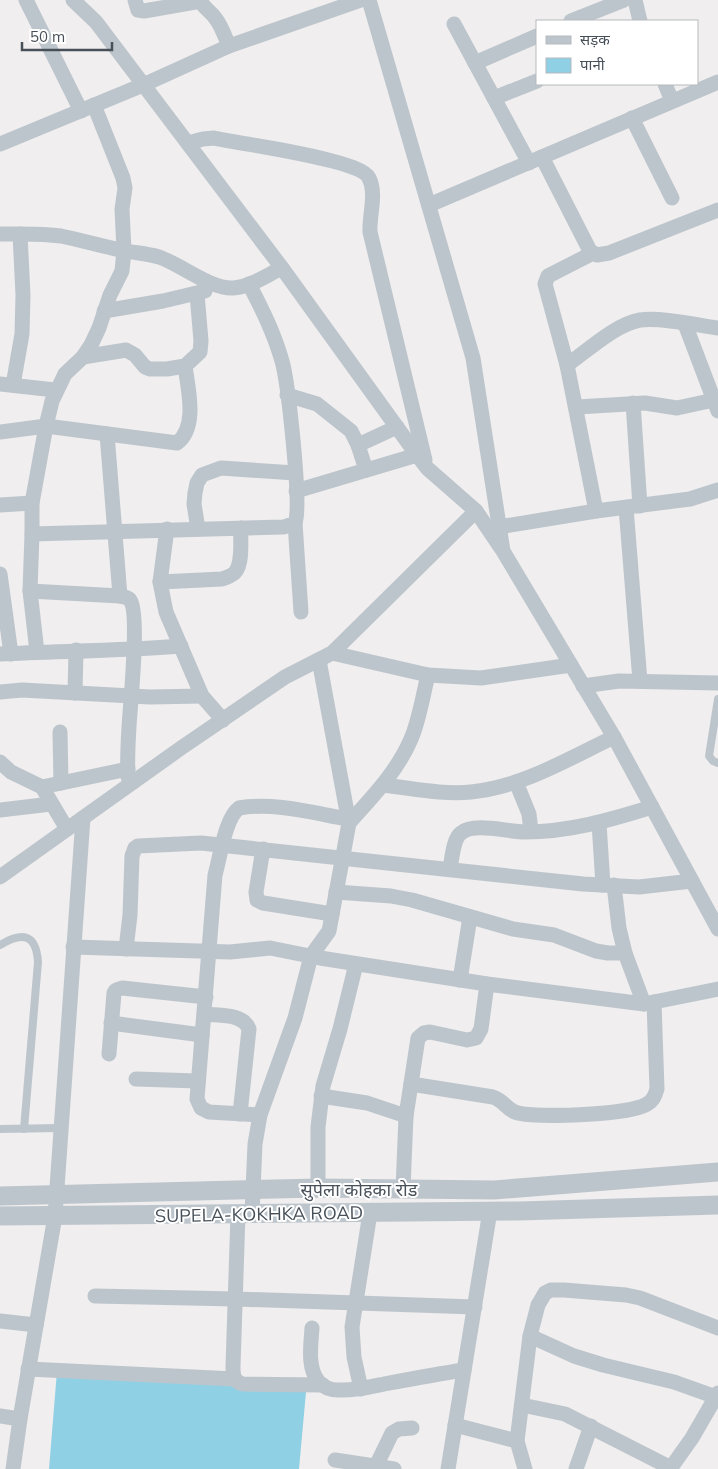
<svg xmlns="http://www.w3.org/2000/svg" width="718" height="1469" viewBox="0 0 718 1469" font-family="Mulish,'Noto Sans Devanagari',sans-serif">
<rect width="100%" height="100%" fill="#f0eeee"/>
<path fill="#90d0e4" d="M57 1371 306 1392 299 1469H49Z"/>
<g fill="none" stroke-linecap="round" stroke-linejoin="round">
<g stroke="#bdc5cc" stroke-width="8">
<path d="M718 699 709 756 713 761 718 763"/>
<path d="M0 945C22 932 36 933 38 962L24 1129"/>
<path d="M0 1129 60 1128"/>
</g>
<g stroke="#bdc5cc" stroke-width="15">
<path d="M26 0 81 111"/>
<path d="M73 0 96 22 282 268 417 455 427 468 476 511 501 548"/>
<path d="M135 0 138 10 144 11 201 1"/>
<path d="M200 0C204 9 211 11 216 19 222 27 225 37 229 46"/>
<path d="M369 0 473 358 503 551 614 737 718 929"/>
<path d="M635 0 640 21"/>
<path d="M571 21 624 0"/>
<path d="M454 24 529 163"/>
<path d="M475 63 537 36"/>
<path d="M665 84 672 101"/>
<path d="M494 98 537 81"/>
<path d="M94 105 123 178 125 188 122 209 124 251 122 271 110 295 99 328 91 345 83 357 65 374 52 401 46 426 32 503V534L284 527 295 523C302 507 288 382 282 361 274 333 262 309 249 284"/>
<path d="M632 118 672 198"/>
<path d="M188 143 203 139 214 138C240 144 360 159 369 178 377 194 369 215 370 232L425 460"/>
<path d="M0 144 143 85 229 46 361 0"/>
<path d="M542 157 590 251 597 255 609 253 718 210"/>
<path d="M429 205 718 82"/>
<path d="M0 234C20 234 41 233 61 236 81 240 101 246 121 250 134 253 146 253 159 257 182 265 210 289 233 288 250 287 267 275 282 268"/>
<path d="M593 253 548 276 545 284 567 365 596 511"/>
<path d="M104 311 163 301 205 291"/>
<path d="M685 324 718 411"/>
<path d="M83 357 126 350 135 355 145 367 150 369H167L185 366 200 352 201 341 197 294"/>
<path d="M567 365C587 351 616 324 640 320 661 317 696 325 718 328"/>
<path d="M0 384 55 390"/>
<path d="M13 385 22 334 23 295 20 234"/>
<path d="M287 395 317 404 351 431 358 445 366 470"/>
<path d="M633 403 640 506"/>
<path d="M577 407 645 403 677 408 714 400"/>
<path d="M0 432 46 426 177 443C198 427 188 389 185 366"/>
<path d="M107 434 120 596"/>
<path d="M358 445 397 427"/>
<path d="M296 491 417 455"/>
<path d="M0 505 32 503"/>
<path d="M626 508 640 681"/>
<path d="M295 523 301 612"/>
<path d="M499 527 596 511 690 499 718 490"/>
<path d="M167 529 160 582 166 612 202 696 223 720"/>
<path d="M198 529 194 504 195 493 197 483 202 475 221 468 295 473"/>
<path d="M32 534 30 591 37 652"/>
<path d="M0 574 11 654"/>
<path d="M160 582 222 579C227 577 233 576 236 571 243 561 240 540 241 528"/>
<path d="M30 591 120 596C123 597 128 597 130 600 140 613 130 707 129 727 128 744 127 760 128 777L133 782"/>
<path d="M332 653 428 675 481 678 571 665"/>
<path d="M0 654C60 651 120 651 181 646"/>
<path d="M583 686 619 681 718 683"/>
<path d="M0 692 22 690 150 697 202 696"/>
<path d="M75 693 76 650"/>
<path d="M60 732 61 783"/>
<path d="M0 762 11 772 42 787 67 829"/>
<path d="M516 782 529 814 531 831"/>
<path d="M383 785C411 788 443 795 471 792 522 787 568 759 614 737"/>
<path d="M42 787 128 769"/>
<path d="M0 810 51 804"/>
<path d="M349 823C372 797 397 772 411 739 419 721 423 695 428 675"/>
<path d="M599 823 603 885"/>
<path d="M263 849 256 892 257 900 263 903 332 914"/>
<path d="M450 869C452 859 453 839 461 833 474 822 508 832 525 832 569 832 610 820 652 807"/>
<path d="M0 877 181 748 285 677 332 653 476 511"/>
<path d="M614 885 619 928 625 953 644 1004"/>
<path d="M336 892 391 896 412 900 513 929 554 935 596 951 608 953H625"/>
<path d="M73 947 230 952 270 948 320 958 487 984 644 1004 718 989"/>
<path d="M126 949 130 915 132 856 135 848 138 846 201 843 583 884 639 887 692 881"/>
<path d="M460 980 470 917"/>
<path d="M204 1014C219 1016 243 1013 249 1029L240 1114"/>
<path d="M111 1023 202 1035"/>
<path d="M109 1054 114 993 116 990 122 988 206 997"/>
<path d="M136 1079 198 1081"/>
<path d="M411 1084 493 1097C505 1101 507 1111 518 1113 538 1118 631 1115 647 1104 653 1101 655 1096 657 1089L654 1002"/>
<path d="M321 1096 367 1103 406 1116"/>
<path d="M260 1115 209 1112 201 1108 197 1099 215 875C220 858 225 818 239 808 275 802 313 813 348 819"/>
<path d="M318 1188V1127L323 1086 340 1029 356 964"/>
<path d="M403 1189 406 1116 418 1038 424 1033 430 1032 467 1040 476 1038 481 1029 487 984"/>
<path d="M238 1214 233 1366C233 1374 233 1382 243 1384L323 1385"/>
<path d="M252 1214 255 1144 260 1115 295 1018 311 956 329 931 349 823 319 660"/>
<path d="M95 1296 236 1299 475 1307"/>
<path d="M0 1321 36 1325"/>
<path d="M312 1328C311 1344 307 1367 318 1381 323 1387 330 1390 338 1390 354 1391 370 1387 384 1384 411 1379 438 1374 464 1370"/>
<path d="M530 1336 574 1356 603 1365 674 1382 716 1397"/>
<path d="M28 1369 235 1379"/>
<path d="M361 1389 354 1357 352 1327 370 1213"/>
<path d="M522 1405 565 1414 671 1468"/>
<path d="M0 1416 20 1419"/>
<path d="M455 1425 517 1441"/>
<path d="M335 1460 394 1469"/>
<path d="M376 1466 392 1433 399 1429 412 1428"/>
<path d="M13 1469 20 1419 55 1216 83 818"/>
<path d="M448 1469 490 1211"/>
<path d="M525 1469 517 1441 530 1336 538 1305 545 1293 551 1290H564L626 1295 640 1298 718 1328"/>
<path d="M576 1469 591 1426"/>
<path d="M670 1469 692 1438 718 1393"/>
</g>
<g stroke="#bdc5cc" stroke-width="19">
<path d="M0 1196 318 1188 494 1190 718 1172"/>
<path d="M0 1216 519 1211 718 1205"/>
</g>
</g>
<g text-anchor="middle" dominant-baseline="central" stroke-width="4" stroke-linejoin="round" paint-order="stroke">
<g font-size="18" fill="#475059" stroke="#fff">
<text x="359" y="1189">सुपेला कोहका रोड</text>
<text transform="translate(259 1214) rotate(-1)">SUPELA-KOKHKA ROAD</text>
</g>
</g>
<rect x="536" y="20" width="162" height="65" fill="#ffffff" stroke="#b5b9bd"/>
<rect x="546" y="36" width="25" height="8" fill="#bdc5cc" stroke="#b5b9bd"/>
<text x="580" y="45" font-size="15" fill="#475059">सड़क</text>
<rect x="546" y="58" width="25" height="15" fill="#90d0e4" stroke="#b5b9bd"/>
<text x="580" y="70" font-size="15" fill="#475059">पानी</text>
<path d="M22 42v8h90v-8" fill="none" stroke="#475059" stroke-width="2.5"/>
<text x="30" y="42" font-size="15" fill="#475059" stroke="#ffffff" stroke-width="4" paint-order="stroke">50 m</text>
</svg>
